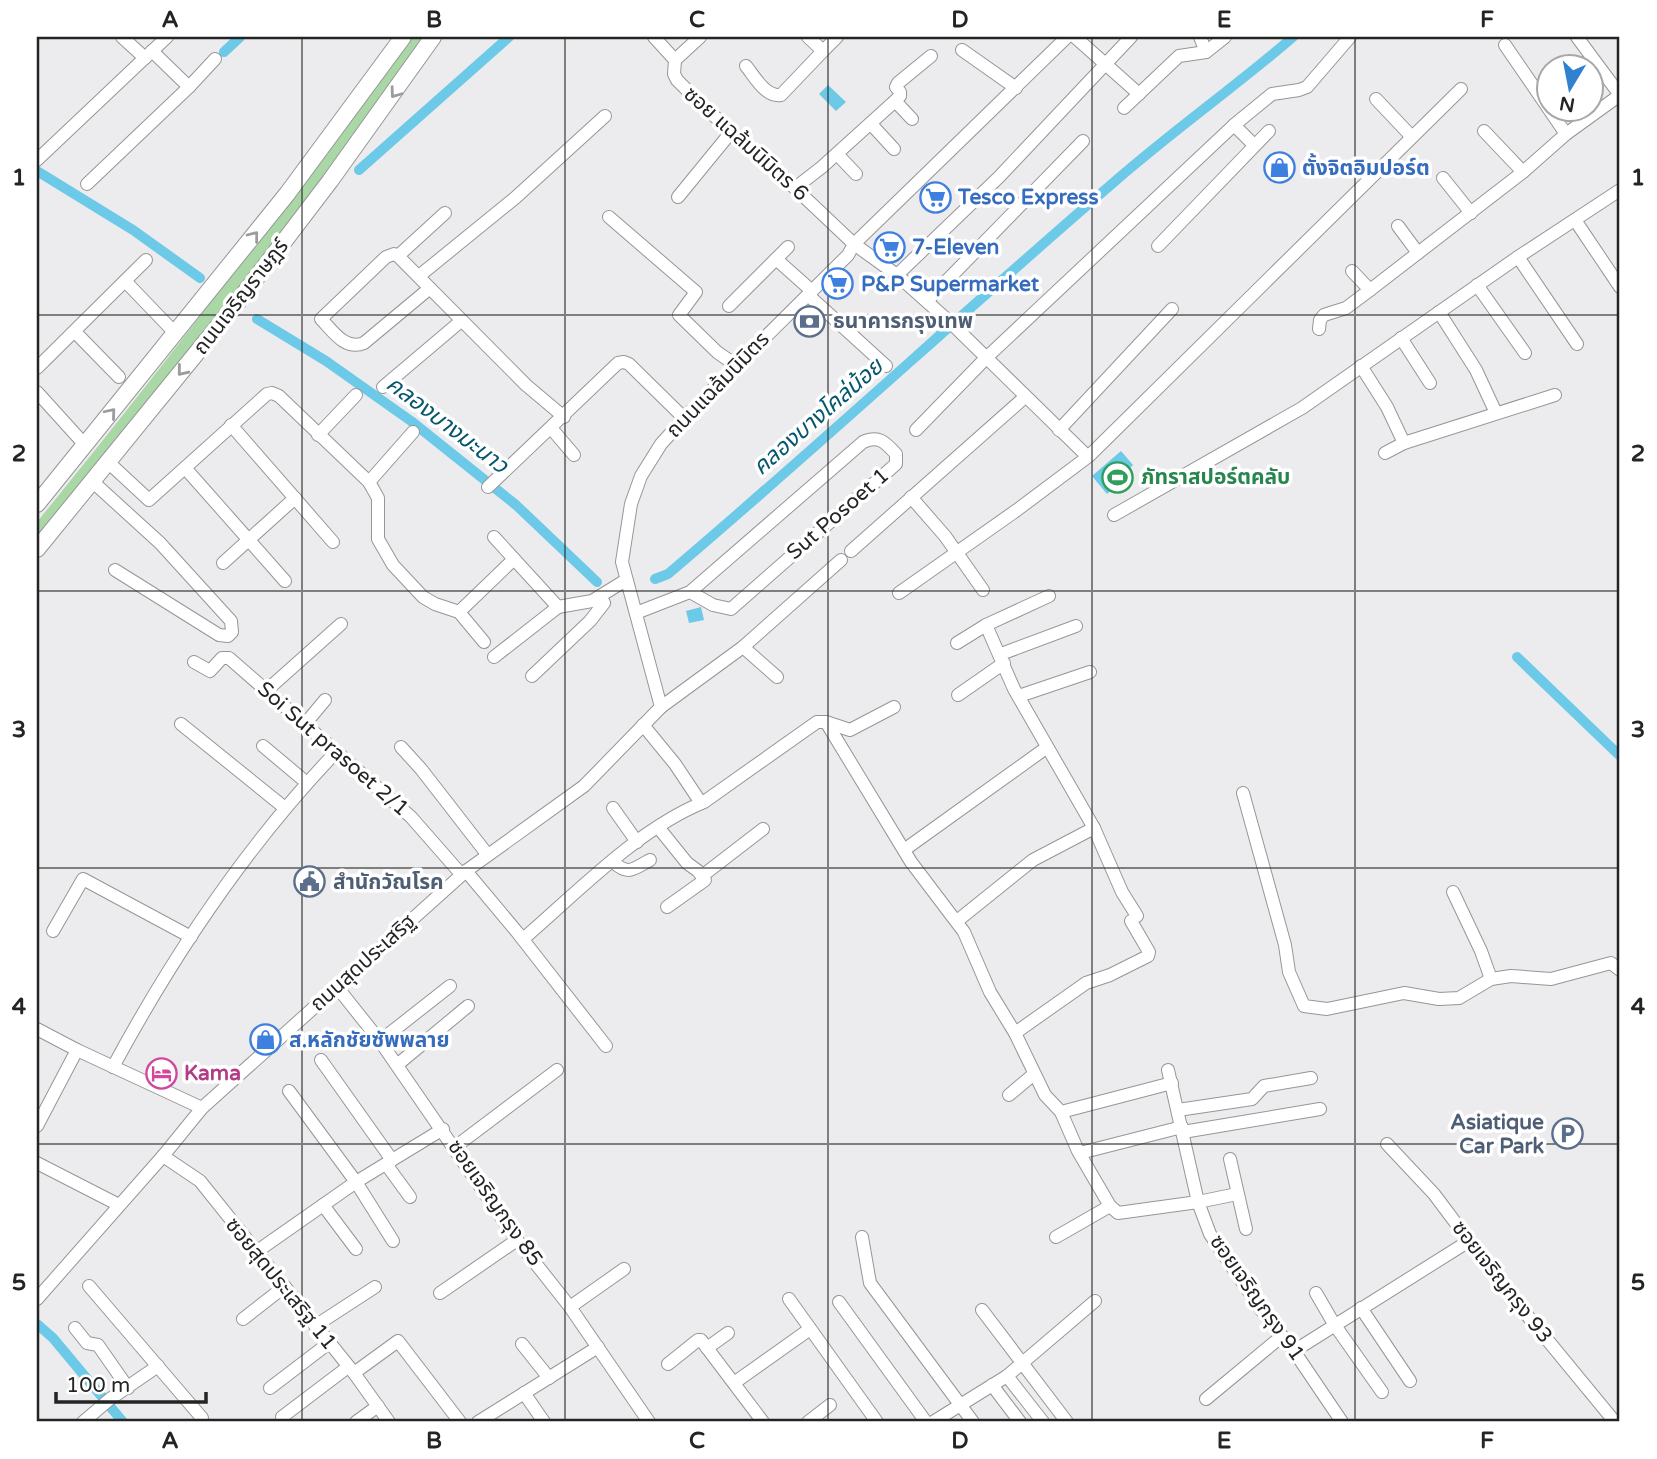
<svg xmlns="http://www.w3.org/2000/svg" width="1657" height="1459" viewBox="0 0 1657 1459" font-family="'Varela Round','Noto Sans Thai',sans-serif">
<rect width="100%" height="100%" fill="#ececee"/>
<path fill="#a9d8a6" d="M408 37H425L332 166 213 323 37 537V522C166 364 289 202 408 37Z"/>
<g fill="#6cc9e8">
<path d="M828 85 846 102 836 111 819 94Z"/>
<path d="M1121 451 1133 465 1124 474 1127 477 1107 494 1092 476Z"/>
<path d="M701 607 704 620 689 623 686 611Z"/>
</g>
<g fill="none" stroke-linecap="round" stroke-linejoin="round">
<g stroke="#6cc9e8" stroke-width="10">
<path d="M224 52 240 37"/>
<path d="M359 170 509 37"/>
<path d="M37 171 133 230 200 278"/>
<path d="M257 319 326 361 411 421 516 505 597 582"/>
<path d="M655 579 668 574C819 446 963 312 1113 183 1171 132 1235 87 1293 37"/>
<path d="M1517 657 1620 756"/>
<path d="M37 1324 53 1338 123 1422"/>
</g>
<defs>
<g id="minor">
<path d="M122 37 145 58"/>
<path d="M654 37 675 60 674 74 677 80 707 110 759 154 854 244 897 275 952 324 1087 456"/>
<path d="M808 37 823 51 837 37"/>
<path d="M1075 37 1139 94"/>
<path d="M1200 37 1206 52"/>
<path d="M1577 37 1620 95"/>
<path d="M1505 45 1566 134"/>
<path d="M962 50 1016 88"/>
<path d="M152 51 189 87"/>
<path d="M675 60 700 37"/>
<path d="M746 66C755 77 765 97 781 95L823 51"/>
<path d="M1376 99 1412 137"/>
<path d="M895 101 912 119"/>
<path d="M1124 108 1179 56 1206 52 1225 37"/>
<path d="M871 124 894 149"/>
<path d="M1234 125 1254 145"/>
<path d="M1484 131 1523 172"/>
<path d="M837 154 856 174"/>
<path d="M37 160 167 37"/>
<path d="M1443 178 1471 213"/>
<path d="M87 184 189 87 215 59"/>
<path d="M795 188 822 167 895 101 900 96V92L896 87 898 83 931 56"/>
<path d="M678 197 732 131"/>
<path d="M609 217 696 292 679 315 717 352 737 366"/>
<path d="M1575 220 1620 287"/>
<path d="M1398 226 1418 253"/>
<path d="M1158 246 1269 131"/>
<path d="M398 256 445 213"/>
<path d="M1518 257 1577 344"/>
<path d="M776 259 812 291"/>
<path d="M1352 271 1370 290"/>
<path d="M897 275 999 177 1131 37"/>
<path d="M419 276 515 198 605 116"/>
<path d="M125 281 176 334"/>
<path d="M1477 285 1525 353"/>
<path d="M430 288 364 343C345 351 333 331 321 319L386 257 394 254 398 256 526 385 564 417"/>
<path d="M808 295 886 366"/>
<path d="M927 301 1083 141"/>
<path d="M729 306 788 247"/>
<path d="M1439 312 1476 370 1496 413"/>
<path d="M1319 329 1320 320 1324 315 1346 308 1370 290 1523 172 1566 134 1620 95"/>
<path d="M75 332 119 377"/>
<path d="M1401 338 1430 383"/>
<path d="M1361 366 1387 407 1404 443"/>
<path d="M37 368 146 260"/>
<path d="M383 387 461 321"/>
<path d="M37 392 85 445"/>
<path d="M231 425 333 542"/>
<path d="M551 428 574 455"/>
<path d="M916 430 986 358 1234 125 1272 94 1299 90 1307 87 1350 37"/>
<path d="M1059 430 1172 309"/>
<path d="M318 435 356 395"/>
<path d="M1385 453 1404 443 1555 395"/>
<path d="M108 462 149 500 267 394 272 393 279 396 369 482 378 498V539L393 565 423 597 435 604 459 612 484 642"/>
<path d="M186 469 285 581"/>
<path d="M93 482 160 543 231 621 232 632 228 636 219 635 115 570"/>
<path d="M369 482 413 432"/>
<path d="M488 487 618 363 624 362 629 364 684 418"/>
<path d="M911 497 945 536 983 590"/>
<path d="M1114 515 1302 408 1518 257 1620 190"/>
<path d="M494 537 558 607 494 657"/>
<path d="M851 551 1025 397"/>
<path d="M223 563 295 498"/>
<path d="M899 593 1017 510 1089 456 1461 89"/>
<path d="M1049 596 986 625 1014 689 1094 828 1122 892 1137 916"/>
<path d="M558 607 592 601 626 580"/>
<path d="M459 612 514 559"/>
<path d="M636 613 690 592 863 442C879 435 885 442 896 454V464L731 609 713 605 690 592"/>
<path d="M957 643 986 625"/>
<path d="M743 647 777 677"/>
<path d="M1001 654 1076 626"/>
<path d="M194 662 210 671 222 658H229L411 817 461 874"/>
<path d="M532 676 590 621 604 603 600 596"/>
<path d="M267 690 341 624"/>
<path d="M958 695 1004 663"/>
<path d="M1019 696 1090 672"/>
<path d="M661 707 743 647 841 560"/>
<path d="M826 722 911 862 964 932 990 992 1015 1033 1045 1095 1061 1112 1078 1151 1110 1206 1056 1237"/>
<path d="M181 724 285 808"/>
<path d="M305 724 325 700"/>
<path d="M643 725 675 764 701 803"/>
<path d="M263 746 307 783"/>
<path d="M401 747 421 769 487 854"/>
<path d="M1243 793 1285 945 1289 972 1304 1006 1327 1009 1404 993 1439 999 1459 998 1491 979 1511 976 1551 979 1611 963 1620 970"/>
<path d="M613 808 637 842"/>
<path d="M658 827 687 863 698 871 705 880 667 907"/>
<path d="M904 850 1046 748"/>
<path d="M613 862C629 876 633 869 650 860"/>
<path d="M466 871 517 932 606 1046"/>
<path d="M702 876 763 829"/>
<path d="M1453 892 1481 951 1491 979"/>
<path d="M957 921 1033 860 1094 828"/>
<path d="M53 931 83 879 191 937"/>
<path d="M523 939C578 892 636 830 704 802L817 722H826L850 730 894 707"/>
<path d="M337 987 380 1041 517 1240 570 1307 649 1422"/>
<path d="M37 1029 77 1050 202 1108"/>
<path d="M1015 1033 1086 983 1110 975 1148 956 1149 952 1131 921"/>
<path d="M380 1041 450 986"/>
<path d="M321 1060 392 1160"/>
<path d="M397 1065 468 1006"/>
<path d="M113 1067C174 954 247 845 336 752"/>
<path d="M1168 1070 1198 1202 1210 1234 1262 1311 1294 1351 1342 1422"/>
<path d="M289 1091 356 1182 393 1241"/>
<path d="M1009 1095 1034 1074"/>
<path d="M1178 1110 1252 1099 1264 1086 1311 1078"/>
<path d="M1061 1112 1172 1083"/>
<path d="M37 1126 77 1050"/>
<path d="M1183 1132 1320 1109"/>
<path d="M1387 1144 1434 1194 1503 1286 1615 1422"/>
<path d="M455 1147 557 1070"/>
<path d="M1080 1153 1182 1127"/>
<path d="M163 1156 200 1181 354 1373 389 1422"/>
<path d="M1230 1159 1246 1229"/>
<path d="M37 1163 119 1205"/>
<path d="M386 1164 410 1197"/>
<path d="M323 1205 356 1249"/>
<path d="M1110 1206 1118 1213 1198 1202 1237 1194"/>
<path d="M862 1237 870 1283 973 1422"/>
<path d="M256 1252 356 1182 443 1129"/>
<path d="M89 1286 202 1418"/>
<path d="M440 1293 517 1240"/>
<path d="M1316 1293 1334 1324 1382 1392"/>
<path d="M37 1299 163 1156 202 1108 466 871 584 786 661 707 622 562 631 504 641 476 661 444 690 412 848 255 854 244 1067 37"/>
<path d="M789 1299 877 1422"/>
<path d="M839 1302 926 1422"/>
<path d="M570 1307 624 1269"/>
<path d="M1361 1308 1410 1381"/>
<path d="M982 1310 1067 1422"/>
<path d="M243 1319 284 1287"/>
<path d="M315 1326 375 1287"/>
<path d="M75 1328 87 1343 98 1345 128 1388"/>
<path d="M522 1344 549 1378"/>
<path d="M707 1348 728 1333"/>
<path d="M1294 1351 1469 1241"/>
<path d="M668 1364 698 1340H701L763 1422"/>
<path d="M354 1373 398 1341 460 1422"/>
<path d="M1007 1376 1043 1422"/>
<path d="M734 1383 810 1329"/>
<path d="M992 1385 1020 1422"/>
<path d="M270 1388 329 1343"/>
<path d="M524 1393 544 1422"/>
<path d="M1206 1399 1282 1336"/>
<path d="M282 1417 348 1367"/>
<path d="M83 1422 110 1399 158 1366"/>
<path d="M356 1422 378 1406"/>
<path d="M478 1422 598 1347"/>
<path d="M808 1422 830 1405"/>
<path d="M933 1422 1007 1376 1095 1301"/>
</g>
<g id="major">
<path d="M37 504 287 194 403 37"/>
<path d="M37 549 234 307 330 181 433 37"/>
</g>
</defs>
<use href="#minor" stroke="#969698" stroke-width="14"/>
<use href="#major" stroke="#969698" stroke-width="18"/>
<use href="#minor" stroke="#fff" stroke-width="12"/>
<use href="#major" stroke="#fff" stroke-width="16"/>
</g>
<defs><path id="oneway-chevron" d="M-2-3.5L2.5 0L-2 3.5" fill="none" stroke-width="1.6" stroke-linecap="round" stroke-linejoin="round" transform="scale(1.75)"/></defs>
<g stroke="#9c9c9d">
<use href="#oneway-chevron" transform="translate(395 93) rotate(126)"/>
<use href="#oneway-chevron" transform="translate(254 236) rotate(-52)"/>
<use href="#oneway-chevron" transform="translate(182 371) rotate(129)"/>
<use href="#oneway-chevron" transform="translate(111 413) rotate(-50)"/>
</g>
<path fill="none" stroke="#242425" stroke-width="2" stroke-opacity="0.55" d="M302 37V1422M565 37V1422M828 37V1422M1092 37V1422M1355 37V1422M37 315H1620M37 591H1620M37 868H1620M37 1144H1620"/>
<defs>
<symbol id="shop-ring" viewBox="-11 -11 22 22"><circle r="9.5" fill="#fff" stroke="#3f7fe0" stroke-width="1.5"/><path d="M-5-2.5h2.3a2.7 3.5 0 0 1 5.4 0H5L5.5 6h-11ZM-1.5-2.5h3a1.5 2.3 0 0 0-3 0Z" fill="#3f7fe0"/></symbol>
<symbol id="supermarket-ring" viewBox="-11 -11 22 22"><circle r="9.5" fill="#fff" stroke="#3f7fe0" stroke-width="1.5"/><path d="M-6-5.5h2.5l.6 2H6L4.5 2H-2.5L-4.4-4H-6ZM-1.5 3.2a1.3 1.3 0 1 0 .1 0ZM3 3.2a1.3 1.3 0 1 0 .1 0Z" fill="#3f7fe0"/></symbol>
<symbol id="bank-ring" viewBox="-11 -11 22 22"><circle r="9.5" fill="#fff" stroke="#5c6f8a" stroke-width="1.5"/><path d="M-6-4H6V4H-6ZM0-2.3a2.3 2.3 0 1 0 0 4.6a2.3 2.3 0 1 0 0-4.6Z" fill="#5c6f8a"/></symbol>
<symbol id="stadium-ring" viewBox="-11 -11 22 22"><circle r="9.5" fill="#fff" stroke="#2e9e5b" stroke-width="1.5"/><path d="M0-5a6.5 5 0 1 0 0 10a6.5 5 0 1 0 0-10ZM-3.5-1.8h7v3.6h-7Z" fill="#2e9e5b"/></symbol>
<symbol id="civic-ring" viewBox="-11 -11 22 22"><circle r="9.5" fill="#fff" stroke="#5c6f8a" stroke-width="1.5"/><path d="M-.6-6.5H3V-4.5H.6V-3L4-1V1h2V6H-6V1h2V-1L-.6-3ZM-1.2 2.5V6h2.4V2.5Z" fill="#5c6f8a"/></symbol>
<symbol id="hotel-ring" viewBox="-11 -11 22 22"><circle r="9.5" fill="#fff" stroke="#d1479c" stroke-width="1.5"/><path d="M-6-4.5h1.5V1H6V5H4.5V3h-9V5H-6ZM-4 0a1.8 1.8 0 1 1 3.6 0ZM.5 0V-2.5h3Q6-2.5 6 0Z" fill="#d1479c"/></symbol>
<symbol id="parking-ring" viewBox="-11 -11 22 22"><circle r="9.5" fill="#fff" stroke="#5c6f8a" stroke-width="1.5"/><path d="M-3.5-5.5H1a3.5 3.5 0 0 1 0 7H-1V5.5H-3.5ZM-1-3.4V-.6H.8a1.4 1.4 0 0 0 0-2.8Z" fill="#5c6f8a"/></symbol>
</defs>
<g fill-rule="evenodd">
<use href="#shop-ring" x="1262" y="150" width="35" height="35"/>
<use href="#supermarket-ring" x="918" y="180" width="35" height="35"/>
<use href="#supermarket-ring" x="872" y="230" width="35" height="35"/>
<use href="#supermarket-ring" x="820" y="266" width="35" height="35"/>
<use href="#bank-ring" x="792" y="304" width="35" height="35"/>
<use href="#stadium-ring" x="1100" y="460" width="35" height="35"/>
<use href="#civic-ring" x="292" y="864" width="35" height="35"/>
<use href="#shop-ring" x="248" y="1022" width="35" height="35"/>
<use href="#hotel-ring" x="144" y="1056" width="35" height="35"/>
<use href="#parking-ring" x="1550" y="1116" width="35" height="35"/>
</g>
<g text-anchor="middle" dominant-baseline="central" stroke-width="7" stroke-linejoin="round" paint-order="stroke">
<g font-size="21" fill="#242425" stroke="#fff">
<text transform="translate(746 144) rotate(42)">ซอย แฉล้มนิมิตร 6</text>
<text transform="translate(241 297) rotate(-52)">ถนนเจริญราษฎร์</text>
<text transform="translate(718 385) rotate(-46)">ถนนแฉล้มนิมิตร</text>
<text transform="translate(838 514) rotate(-41)">Sut Posoet 1</text>
<text transform="translate(333 749) rotate(41)">Soi Sut prasoet 2/1</text>
<text transform="translate(363 963) rotate(-42)">ถนนสุดประเสริฐ</text>
<text transform="translate(495 1203) rotate(55)">ซอยเจริญกรุง 85</text>
<text transform="translate(1502 1282) rotate(52)">ซอยเจริญกรุง 93</text>
<text transform="translate(281 1284) rotate(51)">ซอยสุดประเสริฐ 11</text>
<text transform="translate(1257 1298) rotate(55)">ซอยเจริญกรุง 91</text>
</g>
<g font-size="21" font-weight="bold" fill="#366cbe" stroke="#fff" text-anchor="start">
<text x="1302" y="168">ตั้งจิตอิมปอร์ต</text>
<text x="958" y="197">Tesco Express</text>
<text x="912" y="247">7-Eleven</text>
<text x="861" y="284">P&amp;P Supermarket</text>
<text x="289" y="1040">ส.หลักชัยซัพพลาย</text>
</g>
<g font-size="21" font-weight="bold" fill="#4e5e75" stroke="#fff" text-anchor="start">
<text x="833" y="321">ธนาคารกรุงเทพ</text>
<text x="333" y="882">สำนักวัณโรค</text>
<text x="1544" y="1122" text-anchor="end">Asiatique<tspan x="1544" dy="24">Car Park</tspan></text>
</g>
<g font-size="21" font-weight="bold" fill="#27864d" stroke="#fff" text-anchor="start">
<text x="1141" y="477">ภัทราสปอร์ตคลับ</text>
</g>
<g font-size="21" font-weight="bold" fill="#b23c85" stroke="#fff" text-anchor="start">
<text x="184" y="1073">Kama</text>
</g>
<g font-size="23" font-style="italic" fill="#04576c" stroke="#fff">
<text transform="translate(818 417) rotate(-41)">คลองบางโคล่น้อย</text>
<text transform="translate(447 425) rotate(37)">คลองบางมะนาว</text>
</g>
</g>
<rect width="1657" height="1459" fill="none" stroke="#ffffff" stroke-width="77"/>
<g transform="translate(1570 88) rotate(190)"><circle r="33" fill="#ffffff" stroke="#a7a7a8" stroke-width="2"/>
<path d="M0-5L12 26L0 18L-12 26Z" fill="#3082d1"/>
<text y="-10" font-size="19" font-weight="bold" text-anchor="middle" fill="#242425">N</text>
</g>
<path d="M56 1392v10h150v-10" fill="none" stroke="#242425" stroke-width="3.5"/>
<text x="66" y="1392" font-size="21" fill="#242425" stroke="#ffffff" stroke-width="5" paint-order="stroke">100 m</text>
<rect x="38" y="38" width="1580" height="1382" fill="none" stroke="#242425" stroke-width="2.5"/>
<g font-size="23" text-anchor="middle" font-weight="bold" fill="#242425">
<text x="170" y="27">A</text>
<text x="434" y="27">B</text>
<text x="697" y="27">C</text>
<text x="960" y="27">D</text>
<text x="1224" y="27">E</text>
<text x="1487" y="27">F</text>
<text x="19" y="185">1</text>
<text x="1638" y="185">1</text>
<text x="19" y="461">2</text>
<text x="1638" y="461">2</text>
<text x="19" y="737">3</text>
<text x="1638" y="737">3</text>
<text x="19" y="1014">4</text>
<text x="1638" y="1014">4</text>
<text x="19" y="1290">5</text>
<text x="1638" y="1290">5</text>
<text x="170" y="1448">A</text>
<text x="434" y="1448">B</text>
<text x="697" y="1448">C</text>
<text x="960" y="1448">D</text>
<text x="1224" y="1448">E</text>
<text x="1487" y="1448">F</text>
</g>
</svg>
